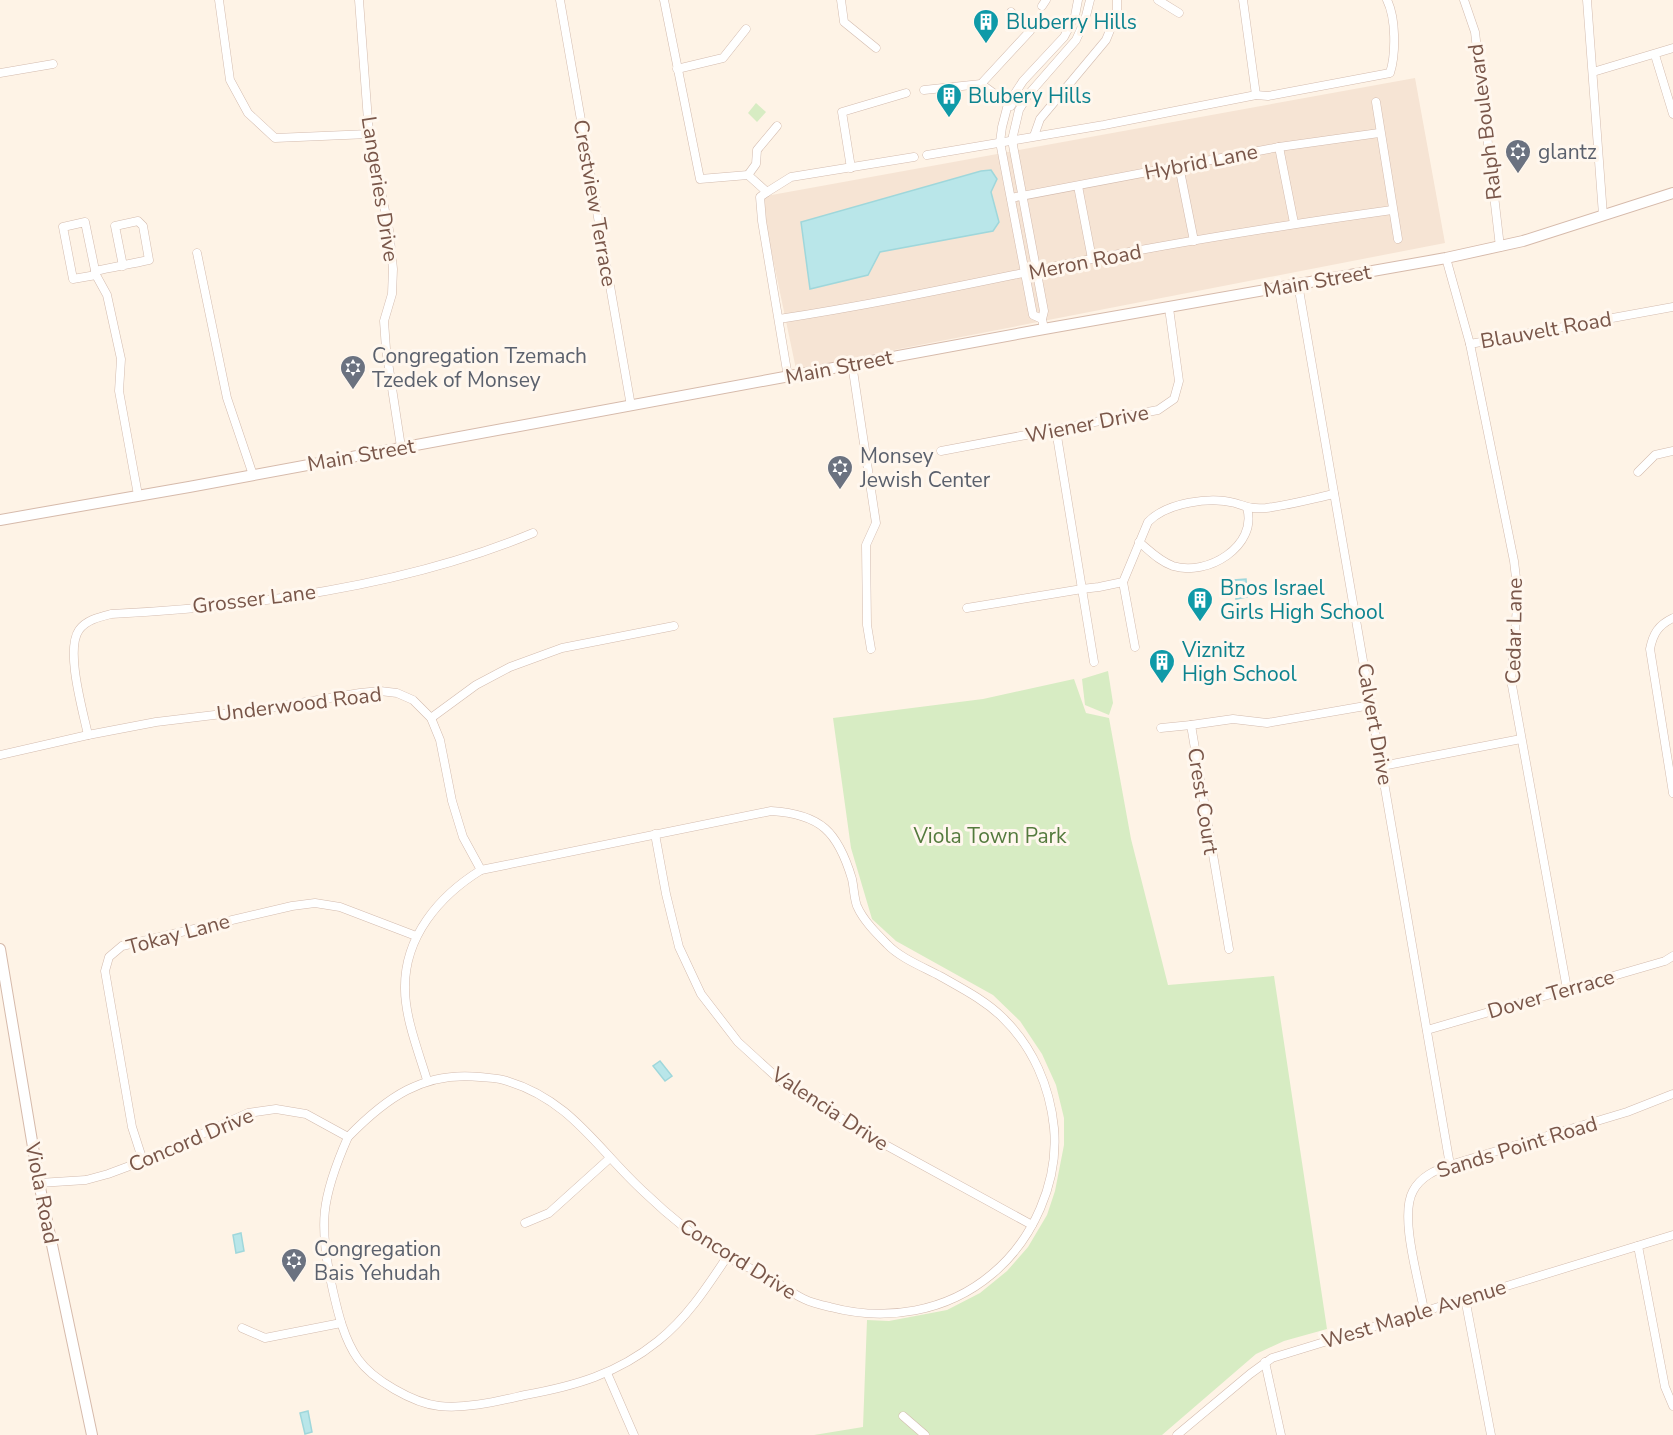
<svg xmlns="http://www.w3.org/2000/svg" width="1673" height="1435" viewBox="0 0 1673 1435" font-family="'Nunito Sans',sans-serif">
<rect width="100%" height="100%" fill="#fef3e6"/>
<path fill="#f6e4d4" d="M1415 78 1445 243 796 369 760 197Z"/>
<g fill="#d7ecc3">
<path d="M756 103 766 112 757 122 748 113Z"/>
<path d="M1108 671 1113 703 1109 715 1085 705 1082 679Z"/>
<path d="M1074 679 1086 713 1109 718 1131 839 1168 985 1274 976 1327 1329 1284 1341 1256 1354 1162 1435H814L863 1427 867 1320 889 1321 947 1310 980 1293 1007 1271 1028 1247 1047 1215 1055 1191 1064 1145V1118L1056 1085 1042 1054 1020 1021 993 995 896 941 872 919 851 848 833 718 983 699Z"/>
</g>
<g fill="#b9e6e9" stroke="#9fd7db" stroke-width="1.5">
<path d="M991 170 997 179 991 192 999 222 993 231 880 252 868 275 810 289 801 222 981 171Z"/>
<path d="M1246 579 1247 597 1236 599 1234 580Z"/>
<path d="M660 1061 672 1076 665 1081 653 1066Z"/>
<path d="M241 1233 244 1251 236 1253 233 1235Z"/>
<path d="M308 1411 312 1432 305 1434 300 1413Z"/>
</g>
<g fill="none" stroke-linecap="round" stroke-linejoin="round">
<defs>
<g id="street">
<path d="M219 0 230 80 248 113 275 138 369 134"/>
<path d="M359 0 369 134 389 230 393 269 392 294 384 321 386 349 401 447"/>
<path d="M560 0 631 406"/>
<path d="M664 0 700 179 748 175 767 192 760 197 762 221 788 377"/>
<path d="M841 0 844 22 876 48"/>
<path d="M1158 0 1179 13"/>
<path d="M1243 0 1256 95"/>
<path d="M1464 0 1475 32 1500 247"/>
<path d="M1587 0 1603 215"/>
<path d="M1042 6 1046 0"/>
<path d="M1655 55 1673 114"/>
<path d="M677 69 723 58 746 29"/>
<path d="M1593 72 1673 48"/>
<path d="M0 73 53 64"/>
<path d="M981 84 1030 31 1011 12"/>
<path d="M924 90 981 84 1011 106"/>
<path d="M1376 102 1398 239"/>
<path d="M1034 136 1040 119 1106 40 1117 13V0"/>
<path d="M1279 147 1294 223"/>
<path d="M927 155 1104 125 1256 95 1268 96 1390 73C1396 54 1396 18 1387 0"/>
<path d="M1179 166 1194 241"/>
<path d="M851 168 842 112 906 93"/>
<path d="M748 175 756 164 757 150 777 126"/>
<path d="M1078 186 1092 259"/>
<path d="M767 192 791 177 914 157"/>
<path d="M1011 198 1279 147 1379 133"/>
<path d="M197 253 227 398 253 475"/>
<path d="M1446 258 1470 344 1673 307"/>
<path d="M95 271C113 267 131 264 149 260L143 226 138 221 115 226 123 266"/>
<path d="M96 275 85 222 63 227 73 279 96 275 107 295 121 359 119 391 138 495"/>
<path d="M1298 284 1450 1165"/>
<path d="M779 319C884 303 987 280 1092 259 1191 240 1292 224 1392 210"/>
<path d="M1042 319 1033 315 1000 142 1002 127 1008 104 1023 81 1064 37 1075 16 1078 0"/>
<path d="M1044 329 1042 319 1044 311 1012 140 1019 110 1028 95 1076 40 1085 20 1090 0"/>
<path d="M1470 344 1514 561 1518 595 1511 680 1567 989"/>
<path d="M852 364 876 523 866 545 867 625 871 649"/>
<path d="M1056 430 1082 589 1099 587 1123 582"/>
<path d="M941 451 1158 410 1174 399 1179 381 1169 308"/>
<path d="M1638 472 1655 455 1673 451"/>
<path d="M1139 542C1150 551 1159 561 1173 566 1207 577 1258 546 1247 508"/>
<path d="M967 608 1082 589 1094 662"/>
<path d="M1673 618C1658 625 1653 634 1650 649L1673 793"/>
<path d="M1135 647 1123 582 1148 522C1166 503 1210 496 1235 503 1248 507 1251 509 1266 508 1289 505 1311 499 1334 494"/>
<path d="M431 718 476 685 510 667 562 648 674 626"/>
<path d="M1161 728 1191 725"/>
<path d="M88 735C83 711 65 650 79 630 86 620 99 617 111 614 251 607 403 587 533 533"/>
<path d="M0 755 88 735 156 722 264 709 360 693 380 691 397 693 413 700 431 718 440 740 452 801 463 837 481 870"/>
<path d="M1382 766 1521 739"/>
<path d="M655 834 666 894 679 947 701 994 738 1042 784 1084 882 1143 1032 1225"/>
<path d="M1229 949 1191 725 1233 719 1267 723 1371 705"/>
<path d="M1427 1030 1665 961 1673 956"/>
<path d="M348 1137C321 1198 318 1225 333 1291 338 1313 344 1339 358 1359 373 1380 413 1403 439 1406 467 1409 498 1401 525 1395 575 1386 617 1374 658 1341 687 1318 707 1287 727 1257"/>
<path d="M143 1161 132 1127 105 971 109 957 122 946 292 906 315 903 340 907 416 936"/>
<path d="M39 1183 86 1180 108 1174 143 1161 248 1113 276 1109 306 1114 348 1137C386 1098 423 1071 480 1077 489 1078 499 1078 507 1081 571 1100 598 1150 644 1192 669 1216 696 1238 725 1256 737 1263 750 1268 763 1274 777 1281 789 1292 804 1299 812 1303 821 1305 830 1307 886 1322 947 1312 992 1274 1033 1240 1059 1182 1054 1128 1050 1087 1033 1047 1003 1018 985 1000 961 988 940 976 923 967 900 958 887 944 876 933 863 920 857 906 854 898 854 888 852 879 838 832 821 814 771 811L481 870C439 896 404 937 405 989 405 1018 419 1053 427 1080"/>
<path d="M525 1223 549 1213 610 1158"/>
<path d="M1638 1246 1665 1387 1673 1406"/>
<path d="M1465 1298 1491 1435"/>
<path d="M1424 1310C1419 1281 1399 1216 1413 1191 1421 1176 1436 1170 1450 1165L1627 1112 1673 1094"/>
<path d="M242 1328 265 1338 341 1323"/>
<path d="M1265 1362 1281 1435"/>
<path d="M607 1373 634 1435"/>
<path d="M903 1416 925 1435"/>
<path d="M1177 1435 1250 1374 1272 1358 1673 1235"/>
</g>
<g id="secondary">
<path d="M0 520 189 487 1044 329 1446 258 1523 241 1673 193"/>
<path d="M0 949 39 1183 92 1435"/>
</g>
</defs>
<use href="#street" stroke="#d3bbae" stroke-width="9"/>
<use href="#secondary" stroke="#d6baab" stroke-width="12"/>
<use href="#street" stroke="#fff" stroke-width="8"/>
<use href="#secondary" stroke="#fff" stroke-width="10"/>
</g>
<defs>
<symbol id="building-pin" viewBox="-11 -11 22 30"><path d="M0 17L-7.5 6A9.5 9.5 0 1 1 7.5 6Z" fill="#0f9aa8" stroke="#fff7ee"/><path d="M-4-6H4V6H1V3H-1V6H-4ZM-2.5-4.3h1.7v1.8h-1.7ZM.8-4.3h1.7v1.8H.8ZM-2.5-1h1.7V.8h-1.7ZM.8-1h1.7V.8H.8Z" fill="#fff"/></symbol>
<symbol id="synagogue-pin" viewBox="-11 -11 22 30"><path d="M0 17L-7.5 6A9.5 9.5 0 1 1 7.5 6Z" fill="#6b7280" stroke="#fff7ee"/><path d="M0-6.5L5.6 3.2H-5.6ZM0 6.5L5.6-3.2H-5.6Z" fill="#fff"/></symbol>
</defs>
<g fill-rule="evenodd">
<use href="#building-pin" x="971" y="7" width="30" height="40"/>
<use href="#building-pin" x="934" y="81" width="30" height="40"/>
<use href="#synagogue-pin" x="1503" y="137" width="30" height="40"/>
<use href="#synagogue-pin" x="338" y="353" width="30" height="40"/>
<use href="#synagogue-pin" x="825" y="453" width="30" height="40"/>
<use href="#building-pin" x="1185" y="585" width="30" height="40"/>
<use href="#building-pin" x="1147" y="647" width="30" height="40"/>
<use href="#synagogue-pin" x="279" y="1246" width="30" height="40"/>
</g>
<g text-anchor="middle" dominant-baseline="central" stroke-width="6" stroke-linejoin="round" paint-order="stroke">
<g font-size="21" fill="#0d838f" stroke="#fff7ee" text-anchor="start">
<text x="1006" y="22">Bluberry Hills</text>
<text x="968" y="96">Blubery Hills</text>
<text x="1220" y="588">Bnos Israel<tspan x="1220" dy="24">Girls High School</tspan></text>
<text x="1182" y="650">Viznitz<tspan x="1182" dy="24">High School</tspan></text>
</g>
<g font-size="21" fill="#795649" stroke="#fff7ee">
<text transform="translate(1485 122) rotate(-97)">Ralph Boulevard</text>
<text transform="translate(1201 162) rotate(-11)">Hybrid Lane</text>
<text transform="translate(380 189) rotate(81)">Langeries Drive</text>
<text transform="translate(595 203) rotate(80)">Crestview Terrace</text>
<text transform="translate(1085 262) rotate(-11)">Meron Road</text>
<text transform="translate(1317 281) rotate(-10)">Main Street</text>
<text transform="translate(1546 330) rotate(-10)">Blauvelt Road</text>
<text transform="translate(839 367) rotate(-11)">Main Street</text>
<text transform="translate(1087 424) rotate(-11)">Wiener Drive</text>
<text transform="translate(361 455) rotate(-10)">Main Street</text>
<text transform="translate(254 599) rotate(-7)">Grosser Lane</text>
<text transform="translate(1514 631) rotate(-89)">Cedar Lane</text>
<text transform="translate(299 704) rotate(-7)">Underwood Road</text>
<text transform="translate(1375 724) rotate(80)">Calvert Drive</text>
<text transform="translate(1203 801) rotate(81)">Crest Court</text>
<text transform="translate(178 934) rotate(-15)">Tokay Lane</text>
<text transform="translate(1551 994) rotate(-16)">Dover Terrace</text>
<text transform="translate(830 1109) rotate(33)">Valencia Drive</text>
<text transform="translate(191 1140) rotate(-23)">Concord Drive</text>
<text transform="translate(1517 1147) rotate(-17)">Sands Point Road</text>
<text transform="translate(42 1193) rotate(79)">Viola Road</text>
<text transform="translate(738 1259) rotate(32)">Concord Drive</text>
<text transform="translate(1414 1314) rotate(-17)">West Maple Avenue</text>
</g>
<g font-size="21" fill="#5b616d" stroke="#fff7ee" text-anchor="start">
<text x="1538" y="152">glantz</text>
<text x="372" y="356">Congregation Tzemach<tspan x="372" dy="24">Tzedek of Monsey</tspan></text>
<text x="860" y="456">Monsey<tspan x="860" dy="24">Jewish Center</tspan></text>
<text x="314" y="1249">Congregation<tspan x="314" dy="24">Bais Yehudah</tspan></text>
</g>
<g font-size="21" fill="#547a3d" stroke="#fff7ee">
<text x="990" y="836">Viola Town Park</text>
</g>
</g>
</svg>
